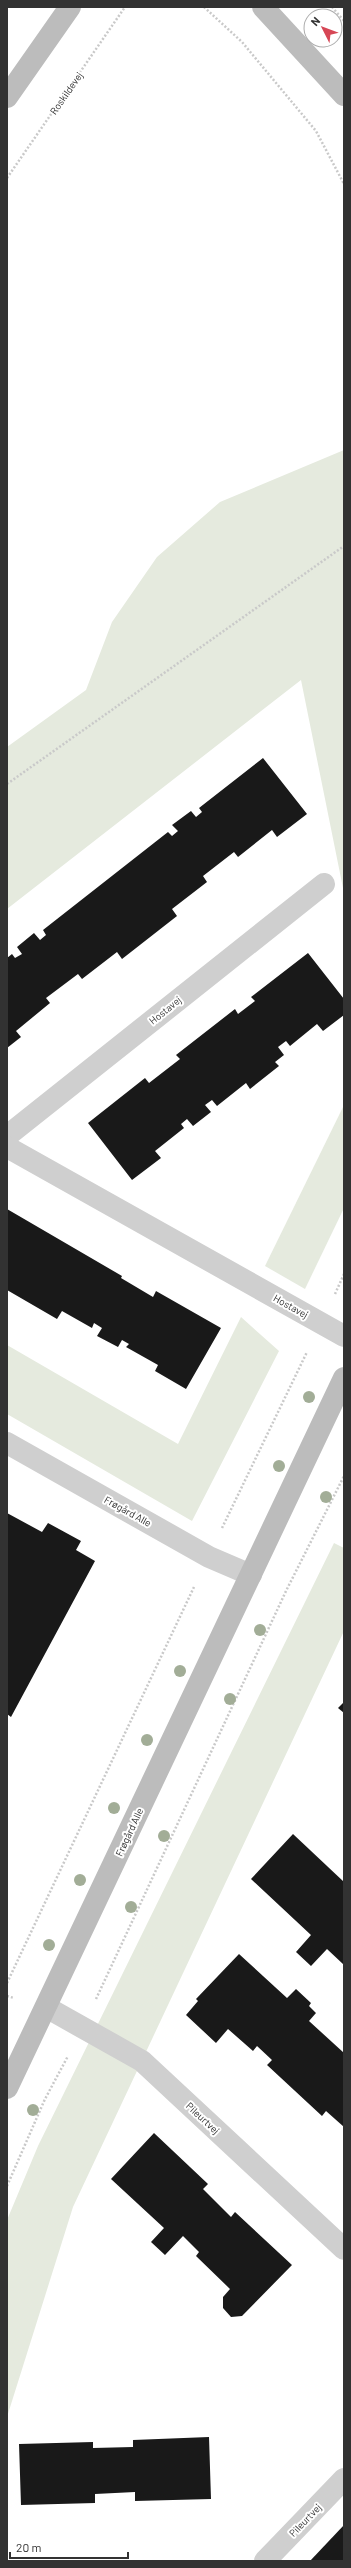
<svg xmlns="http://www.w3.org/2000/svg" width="351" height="2568" viewBox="0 0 351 2568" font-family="Barlow,sans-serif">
<rect width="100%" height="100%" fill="#fff"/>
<g fill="#e5eade">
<path d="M344 450V893L301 680 7 909V747L86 690 112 622 157 557 220 502Z"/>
<path d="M344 1105V1208L305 1289 265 1266Z"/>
<path d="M241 1317 279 1351 192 1521 7 1414V1345L178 1444Z"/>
<path d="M334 1543 344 1548V1631L73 2207 7 2417V2220L38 2146Z"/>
</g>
<g fill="#191919">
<path d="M263 758 307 814 277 837 272 830 238 857 234 852 203 876 207 882 172 909 177 916 122 959 117 952 82 979 78 974 46 998 50 1003 16 1031 21 1037 7 1048V958L12 954 15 958 22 954 17 947 34 933 40 940 46 935 43 930 168 832 172 836 178 831 172 825 191 811 196 817 202 812 199 808Z"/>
<path d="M308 953 344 999V1015L323 1031 317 1024 290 1046 286 1041 278 1047 284 1055 275 1062 279 1066 250 1089 246 1083 217 1106 212 1100 205 1105 211 1112 193 1126 187 1119 181 1124 184 1128 155 1151 161 1158 132 1180 88 1123 145 1078 149 1083 180 1059 176 1055 235 1009 238 1014 255 1001 251 997Z"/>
<path d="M7 1209 122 1276 121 1278 153 1297 156 1291 221 1328 186 1389 155 1371 158 1365 126 1347 129 1344 122 1340 118 1347 97 1336 102 1328 94 1323 92 1328 62 1311 57 1319 7 1290Z"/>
<path d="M7 1513 42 1532 48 1523 81 1541 76 1550 95 1561 11 1717 7 1714Z"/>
<path d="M344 1702V1713L338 1708Z"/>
<path d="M293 1834 344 1882V1965L327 1949 311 1966 296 1952 311 1935 251 1879Z"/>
<path d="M239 1954 287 1998 296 1989 311 2003 309 2006 316 2013 309 2021 344 2053V2127L326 2111 322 2116 267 2065 272 2060 257 2046 253 2051 228 2029 216 2043 186 2015 198 2001 196 1999Z"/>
<path d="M154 2133 208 2184 203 2189 231 2217 235 2212 292 2265 242 2316 231 2317 223 2308V2297L230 2289 196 2256 199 2252 183 2236 165 2255 151 2242 164 2228 111 2179Z"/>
<path d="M209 2437 211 2499 135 2501V2492L95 2494V2503L21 2505 19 2444 93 2442V2448L133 2447V2440Z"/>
<path d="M344 2525V2561H310Z"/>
</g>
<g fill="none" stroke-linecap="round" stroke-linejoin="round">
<g stroke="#c9c9c9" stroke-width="2.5" stroke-dasharray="2 2" stroke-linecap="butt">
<path d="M204 7 242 42 316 131 344 184"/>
<path d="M332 7 344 21"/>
<path d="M7 178 125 7"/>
<path d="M7 784 344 546"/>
<path d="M335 1294 344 1274"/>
<path d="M222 1528 307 1352"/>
<path d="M7 1983 194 1587"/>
<path d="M7 1996 14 1998"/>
<path d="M96 1999 286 1591 344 1476"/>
<path d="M7 2186 45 2099 68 2056"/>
</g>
<g stroke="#cfcfcf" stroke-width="22">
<path d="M7 1136 324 884"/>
<path d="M7 1147 344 1336"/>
<path d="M7 1443 209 1557 251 1575"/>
<path d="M46 2007 142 2061 344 2249"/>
<path d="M265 2561 344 2479"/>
</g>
<g stroke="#bcbcbc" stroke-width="22">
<path d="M263 7 344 95"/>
<path d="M7 97 70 7"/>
<path d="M7 2088 344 1378"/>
</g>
</g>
<g fill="#a2ad97">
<circle cx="309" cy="1397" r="6"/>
<circle cx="279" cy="1466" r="6"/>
<circle cx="326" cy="1497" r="6"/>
<circle cx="260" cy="1630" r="6"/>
<circle cx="180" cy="1671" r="6"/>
<circle cx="230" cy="1699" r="6"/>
<circle cx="147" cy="1740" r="6"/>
<circle cx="114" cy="1808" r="6"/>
<circle cx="164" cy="1836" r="6"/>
<circle cx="80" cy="1880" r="6"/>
<circle cx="131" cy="1907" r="6"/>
<circle cx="49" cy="1945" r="6"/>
<circle cx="33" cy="2110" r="6"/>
</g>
<g text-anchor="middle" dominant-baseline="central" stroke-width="4" stroke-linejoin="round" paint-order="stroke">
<g font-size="10" fill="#323232" stroke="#fff">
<text transform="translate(66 93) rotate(-55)">Roskildevej</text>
<text transform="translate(165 1010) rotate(-39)">Hostavej</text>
<text transform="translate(291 1306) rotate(29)">Hostavej</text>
<text transform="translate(128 1511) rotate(29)">Frøgård Alle</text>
<text transform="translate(129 1832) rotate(-65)">Frøgård Alle</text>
<text transform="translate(203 2118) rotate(43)">Pileurtvej</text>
<text transform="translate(305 2520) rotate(-46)">Pileurtvej</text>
</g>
</g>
<rect width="351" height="2568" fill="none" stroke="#323232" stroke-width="16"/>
<g transform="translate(323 28) rotate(312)"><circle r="19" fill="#ffffff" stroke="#adadad"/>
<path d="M0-3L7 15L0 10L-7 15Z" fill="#d64655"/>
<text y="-6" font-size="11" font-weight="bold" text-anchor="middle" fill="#323232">N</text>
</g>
<path d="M10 2552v6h118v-6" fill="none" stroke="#323232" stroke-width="2"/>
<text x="16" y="2552" font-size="12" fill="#323232" stroke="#ffffff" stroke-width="3" paint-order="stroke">20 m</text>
</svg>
